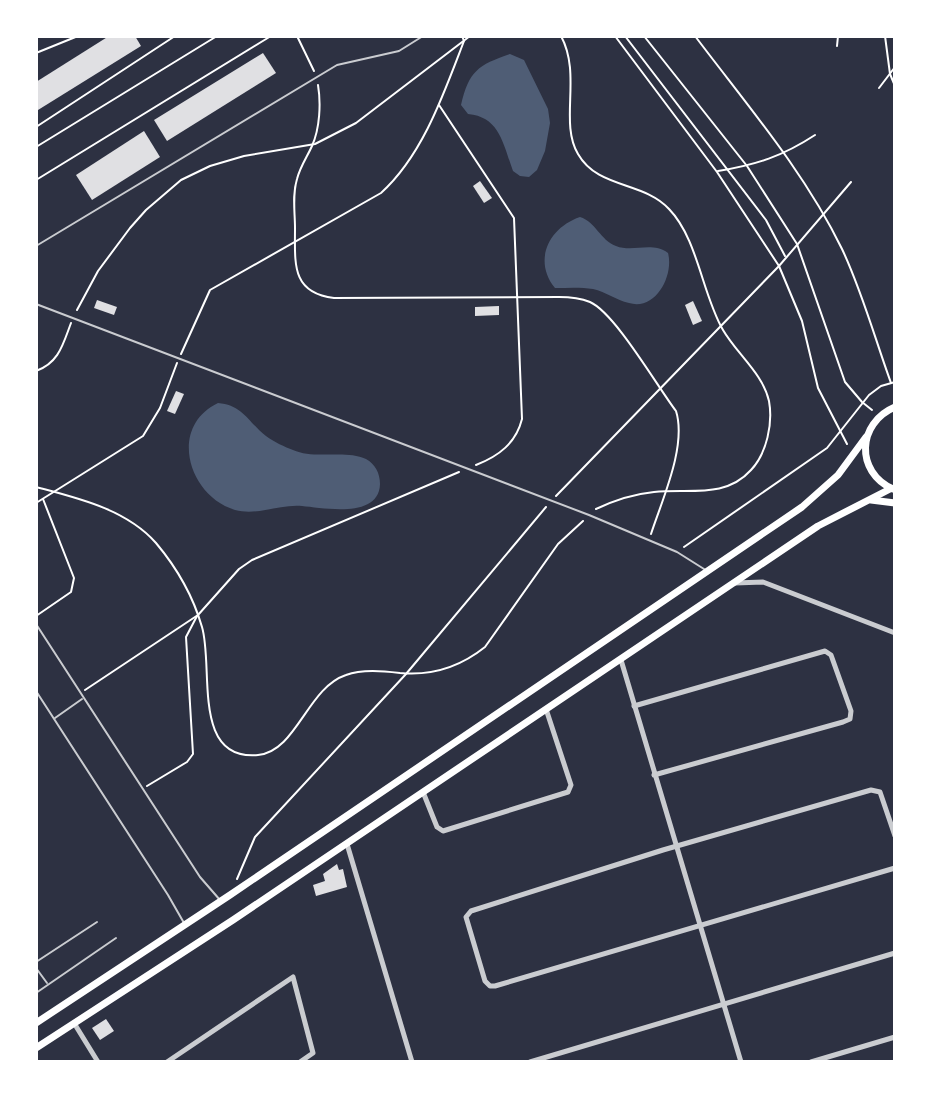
<svg xmlns="http://www.w3.org/2000/svg" width="931" height="1098" viewBox="0 0 931 1098" font-family="'Source Serif 4',serif">
<rect width="100%" height="100%" fill="#2d3142"/>
<g fill="#4f5d75">
<path d="M510 54 524 60 548 109 550 123 545 151 537 170 529 177 520 176 513 171C503 144 500 117 468 114L461 105C469 71 478 65 510 54Z"/>
<path d="M580 217C596 222 600 240 616 246 633 253 651 241 668 253 674 275 656 311 629 303 616 300 606 292 593 289 581 287 567 288 555 288 533 261 548 228 580 217Z"/>
<path d="M218 403C243 405 248 422 266 436 274 442 285 447 293 450 315 460 345 449 366 459 375 464 380 473 380 484 379 519 324 508 302 506 279 504 258 516 235 510 188 496 168 427 218 403Z"/>
</g>
<g fill="#e0e0e3">
<path d="M109 36H135L141 46 38 110 36 82Z"/>
<path d="M263 53 276 73 167 141 154 120Z"/>
<path d="M144 131 160 157 92 200 76 175Z"/>
<path d="M480 181 492 198 484 203 473 186Z"/>
<path d="M97 300 117 307 114 315 94 308Z"/>
<path d="M693 301 702 321 693 325 685 305Z"/>
<path d="M499 306V315L475 316V307Z"/>
<path d="M176 391 184 394 175 414 167 411Z"/>
<path d="M337 864 339 870 343 869 347 887 316 896 313 885 325 881 323 874Z"/>
<path d="M106 1019 114 1031 100 1040 92 1028Z"/>
</g>
<g fill="none" stroke-linecap="round" stroke-linejoin="round">
<g stroke="#fff" stroke-width="2">
<path d="M297 36 314 71"/>
<path d="M561 36C582 75 559 122 578 154 598 189 643 181 669 209 698 239 702 294 723 330 737 354 763 374 769 401 773 423 767 453 751 470 725 499 689 488 654 492 634 494 615 500 596 509"/>
<path d="M615 36 717 172 779 266 802 321 818 388 847 444"/>
<path d="M625 36 766 220 785 256"/>
<path d="M644 36 747 166 797 244 845 382 862 402 872 410"/>
<path d="M695 36C747 105 804 171 842 249 862 291 875 339 891 383"/>
<path d="M885 36 890 74 895 86"/>
<path d="M837 46 838 36"/>
<path d="M36 53 78 36"/>
<path d="M318 85C321 103 320 128 312 146 307 157 300 167 297 179 292 195 295 212 295 228 295 263 291 293 334 298L559 297C569 297 580 298 590 302 615 313 657 386 676 411 687 446 662 500 651 534"/>
<path d="M879 88 895 67"/>
<path d="M439 105 514 218 522 419C516 443 499 456 476 465"/>
<path d="M36 127 175 36"/>
<path d="M36 147 217 36"/>
<path d="M718 171C756 165 783 156 815 135"/>
<path d="M36 180 271 36"/>
<path d="M77 310 98 271 130 228 146 210 181 180 210 166 244 156 315 144 356 123 470 36"/>
<path d="M181 354 210 290 381 193C423 155 444 93 464 41L462 36"/>
<path d="M36 371C59 363 63 344 71 323"/>
<path d="M36 487C77 498 126 509 156 543 177 568 193 596 202 627 214 667 191 761 258 755 297 751 307 688 346 675 362 669 383 671 400 673 432 676 460 667 485 647L558 544 583 521"/>
<path d="M556 496 779 266 851 182"/>
<path d="M36 503 143 436 160 408 177 363"/>
<path d="M684 547 827 448 869 395 881 386 895 382"/>
<path d="M36 616 71 592 74 578 43 499"/>
<path d="M85 690 198 615 239 569 252 560 459 472"/>
<path d="M147 786 187 762 193 754 186 637 197 616"/>
<path d="M237 879 255 837 406 674 546 507"/>
</g>
<g stroke="#caccd0" stroke-width="2">
<path d="M36 246 337 65 399 51 423 36"/>
<path d="M36 304 589 515 677 552 704 569"/>
<path d="M36 624 200 877 220 900"/>
<path d="M36 691 168 895 184 923"/>
<path d="M55 718 82 699"/>
<path d="M36 962 97 922"/>
<path d="M36 968 47 983"/>
<path d="M36 993 116 938"/>
</g>
<g stroke="#caccd0" stroke-width="5">
<path d="M735 583 763 582 895 633"/>
<path d="M621 660 741 1062"/>
<path d="M634 706 825 651 831 655 851 711 850 719 843 722 654 775"/>
<path d="M423 792 437 827 443 831 568 792 571 785 546 709"/>
<path d="M895 836 880 792 871 790 663 850 471 911 466 917 485 981 490 986H495L895 868"/>
<path d="M347 844 412 1062"/>
<path d="M74 1023 98 1062"/>
<path d="M167 1062 293 977 313 1053 300 1062"/>
<path d="M530 1062 895 953"/>
<path d="M811 1062 895 1037"/>
</g>
<g stroke="#fff" stroke-width="7">
<path d="M893 489C855 472 857 423 895 407"/>
<path d="M871 500 895 503"/>
<path d="M36 1023 230 895 802 507 838 475 866 437"/>
<path d="M36 1048 233 920 818 526 890 489"/>
</g>
</g>
<rect width="931" height="1098" fill="none" stroke="#ffffff" stroke-width="76"/>
</svg>
